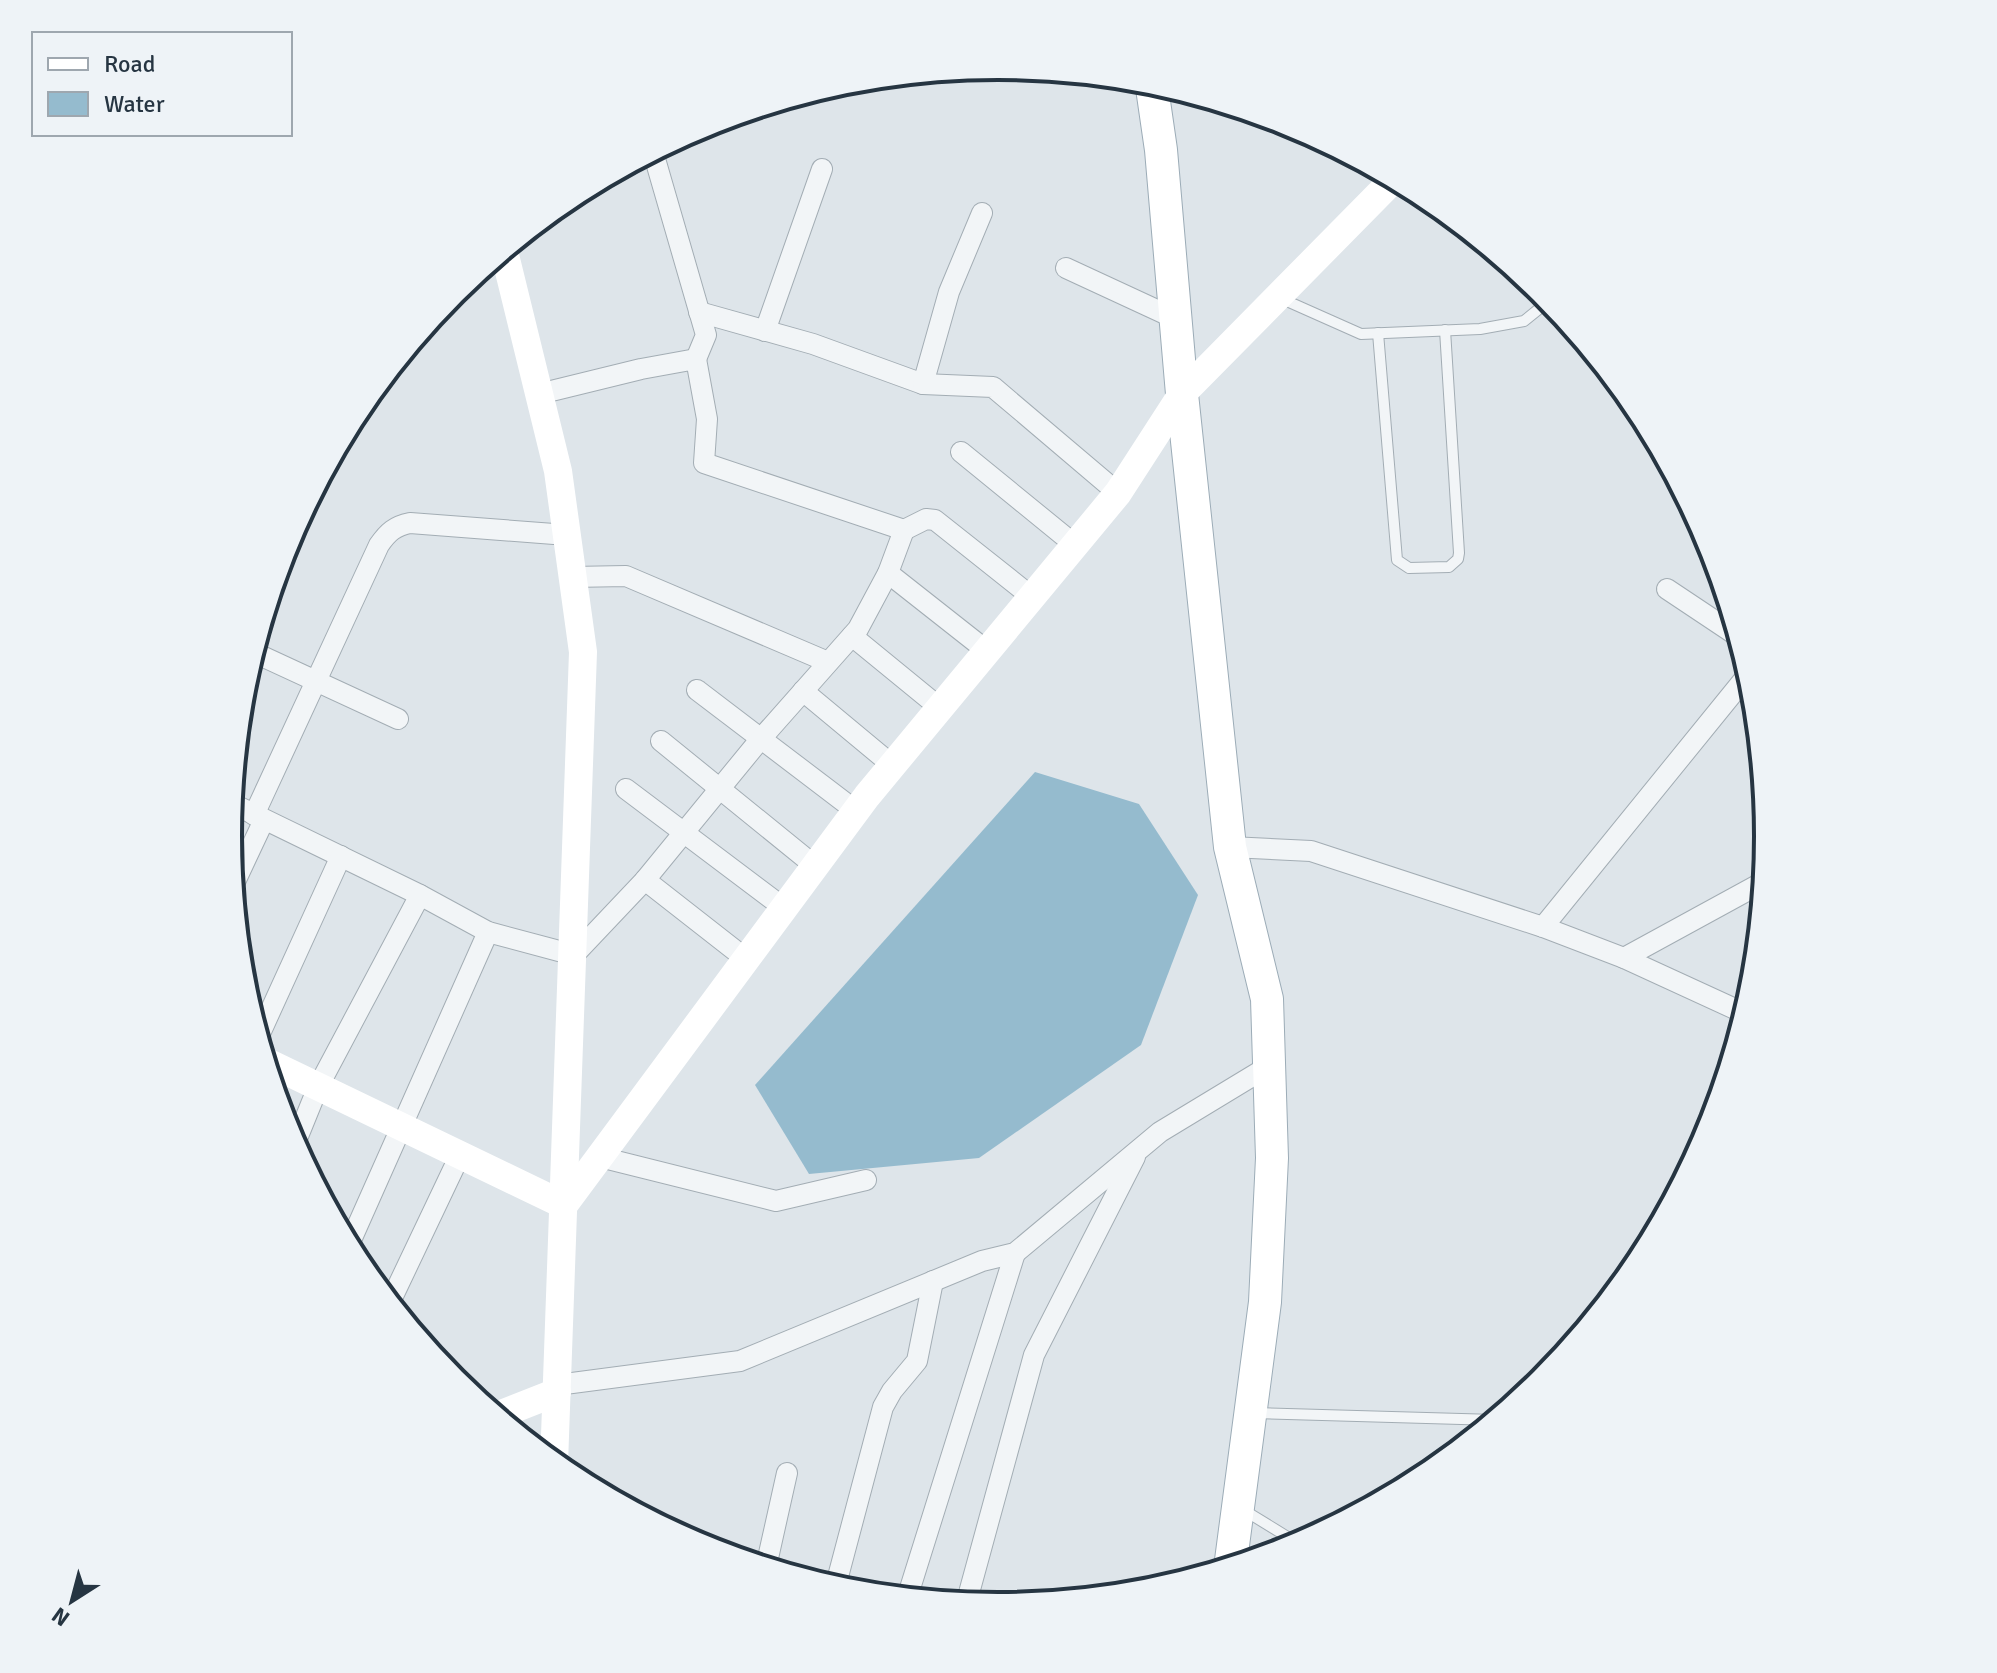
<svg xmlns="http://www.w3.org/2000/svg" width="1997" height="1673" viewBox="0 0 1997 1673" font-family="Signika,sans-serif">
<rect width="100%" height="100%" fill="#dee5ea"/>
<path fill="#95bbce" d="M1035 772 1139 804 1198 895 1141 1045 979 1158 809 1174 755 1085Z"/>
<g fill="none" stroke-linecap="round" stroke-linejoin="round">
<defs>
<g id="lane">
<path d="M1280 298 1361 334 1480 329 1524 321 1550 300"/>
<path d="M1378 333 1397 560 1409 568 1449 567 1458 559 1459 553 1445 330"/>
<path d="M1666 1207 1717 1109"/>
<path d="M1254 1413 1496 1420"/>
<path d="M1242 1509 1286 1536 1294 1548"/>
</g>
<g id="street">
<path d="M653 152 706 335 696 359"/>
<path d="M1066 268 1174 318"/>
<path d="M699 312 813 344 923 384 949 292 982 213"/>
<path d="M765 331 822 169"/>
<path d="M923 384 993 387 1118 493"/>
<path d="M961 452 1075 545"/>
<path d="M904 530 926 519 935 520 1032 597"/>
<path d="M888 573 987 651"/>
<path d="M572 577 626 576 828 662"/>
<path d="M1667 589 1739 637"/>
<path d="M852 636 940 708"/>
<path d="M253 652 398 719"/>
<path d="M697 690 856 811"/>
<path d="M803 691 892 765"/>
<path d="M661 741 815 866"/>
<path d="M626 789 784 908"/>
<path d="M231 803 420 895 488 932 574 955 645 880 758 742 858 629 888 573 904 530 704 463 707 419 696 359 641 369 539 394"/>
<path d="M254 815 379 545C388 532 395 526 410 523L567 535"/>
<path d="M1230 847 1311 851 1543 927 1624 958 1746 1014"/>
<path d="M645 880 746 959"/>
<path d="M233 886 264 820"/>
<path d="M1543 927 1750 672"/>
<path d="M1624 958 1765 881"/>
<path d="M258 1038 341 856"/>
<path d="M294 1146 318 1087 420 895"/>
<path d="M600 1157 776 1201 866 1180"/>
<path d="M348 1247 488 932"/>
<path d="M393 1296 460 1155"/>
<path d="M557 1385 740 1361 982 1261 1015 1253 1160 1132 1269 1066"/>
<path d="M766 1567 787 1473"/>
<path d="M835 1588 883 1407 892 1391 917 1361 933 1281"/>
<path d="M907 1598 1015 1253"/>
<path d="M966 1604 1034 1355 1135 1157"/>
</g>
<path id="primary" d="M1151 81 1161 150 1182 394 1230 847 1267 999 1272 1158 1265 1302 1230 1568"/>
</defs>
<use href="#lane" stroke="#a3adb4" stroke-width="12"/>
<use href="#street" stroke="#a3adb4" stroke-width="22"/>
<use href="#primary" stroke="#9cacb7" stroke-width="34"/>
<use href="#lane" stroke="#f2f5f7" stroke-width="10"/>
<use href="#street" stroke="#f2f5f7" stroke-width="20"/>
<g stroke="#fff" stroke-width="28">
<path d="M504 251 558 471 583 652 554 1464"/>
<path d="M265 1061 564 1205 867 796 1118 493 1182 394 1394 179"/>
<path d="M496 1416 557 1392"/>
</g>
<use href="#primary" stroke="#fff" stroke-width="32"/>
</g>
<path d="M0 0H1997V1673H0ZM242 836a756 756 0 1 1 1512 0a756 756 0 1 1-1512 0Z" fill="#eef3f7" fill-rule="evenodd"/>
<path fill="none" stroke="#263542" stroke-width="4" d="M242 836a756 756 0 1 1 1512 0a756 756 0 1 1-1512 0Z"/>
<rect x="32" y="32" width="260" height="104" fill="#eef3f7" stroke="#9ea7af" stroke-width="2"/>
<rect x="48" y="58" width="40" height="12" fill="#ffffff" stroke="#9ea7af" stroke-width="2"/>
<text x="104" y="72" font-size="24" fill="#263542">Road</text>
<rect x="48" y="92" width="40" height="24" fill="#95bbce" stroke="#9ea7af" stroke-width="2"/>
<text x="104" y="112" font-size="24" fill="#263542">Water</text>
<g transform="translate(72 1601) rotate(216)" stroke="#eef3f7" stroke-width="6" paint-order="stroke">
<path d="M0-6L14 30L0 20L-14 30Z" fill="#263542"/>
<text y="-12" font-size="22" font-weight="bold" text-anchor="middle" fill="#263542">N</text>
</g>
</svg>
